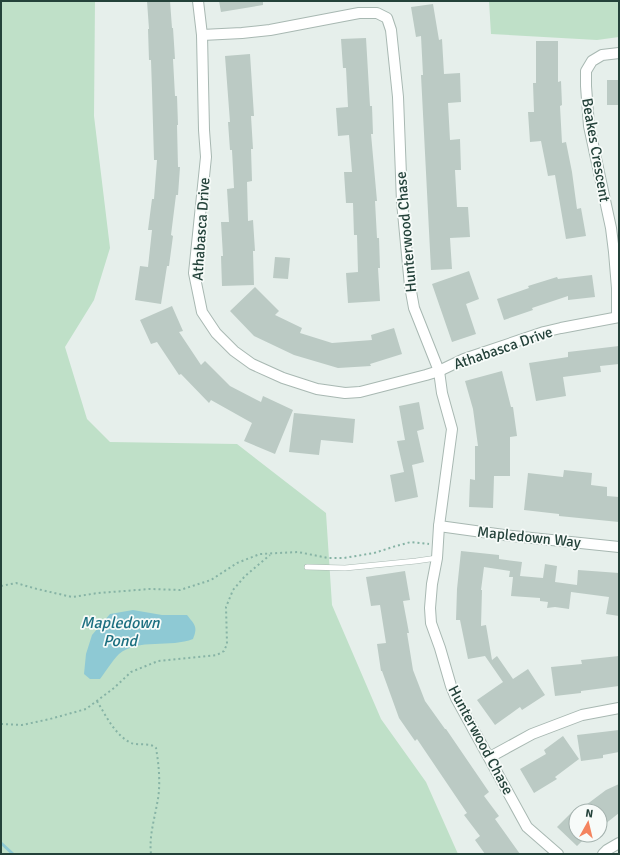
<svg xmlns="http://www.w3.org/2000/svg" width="620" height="855" viewBox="0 0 620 855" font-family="Signika,sans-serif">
<rect width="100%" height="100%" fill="#e6efeb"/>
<g fill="#bfe0c8">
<path d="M1 1H95L94 116 110 248 94 300 65 347 87 419 110 442 237 444 326 513 332 605 381 719 426 782 458 854H1Z"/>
<path d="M489 1H619V37L597 40 491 34Z"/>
</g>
<path fill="#8ec9d4" d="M133 610 162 615H187C195 625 198 627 193 639 171 648 138 638 119 654 112 661 106 671 100 679H90L84 674 86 654 92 635 110 614Z"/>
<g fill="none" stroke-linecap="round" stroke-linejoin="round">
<path stroke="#8ec9d4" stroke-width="3" d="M1 843 13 854"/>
</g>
<g fill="#bbcac4">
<path d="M147 1H170L172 28H173L175 59H173L175 96H177L178 125H177L178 167H180L178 195H176L171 235 173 236 169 266H167L161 304 135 300 140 266 148 267 152 230H148L152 199H154L157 160H154L152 90 151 60H149L148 29H149Z"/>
<path d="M219 1H263V5L221 12Z"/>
<path d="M433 4 439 40 442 39 444 74 460 73 461 102 448 103 450 140 460 139 461 170H455L457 207H468L470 237 450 238 452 269 431 270 421 75H423L421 36 416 37 411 7Z"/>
<path d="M366 38 370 106H372L373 134H371L377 201H375L377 238H379L380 268H378L380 301 348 303 346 273 358 272 357 235H354L353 203H346L344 172H352L349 135 338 136 336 108 348 107 346 68H343L341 39Z"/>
<path d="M536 41H558V82L561 81 562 105 560 106 562 143 566 142 572 172 577 209 581 208 586 236 566 239 555 175 548 176 541 141 530 142 528 112H534L533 83H536Z"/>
<path d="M250 54 254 116H251L253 149H251L252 181 247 182 248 221 253 220 255 251H253L254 285 222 286 221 256H223L221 222H229L227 189 234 188 232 150H230L228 122H230L225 56Z"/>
<rect x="607" y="80" width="12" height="25"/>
<path d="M275 257 290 258 288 279 273 278Z"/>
<path d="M469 271 479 299 466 304 476 334 452 342 432 284Z"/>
<path d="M592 275 595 297 568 300V296L532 308 533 310 504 320 497 299 529 288 528 286 557 277 558 279Z"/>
<path d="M255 287 279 311 275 315 302 328 300 333 332 343 372 340 371 335 394 328 402 354 370 364 371 366 338 368 294 355 254 336 230 311Z"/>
<path d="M172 306 183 331 179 332 201 365 205 361 230 386 261 402 263 396 293 410 275 454 244 441 252 423 211 400 209 403 181 374 179 375 157 342 151 344 140 320Z"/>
<path d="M619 346V364L600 366 601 372 563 377 566 396 536 401 529 363 568 357V352Z"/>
<path d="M502 371 511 407H513L517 436 510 437V476H494L493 508 469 507 470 479 475 480V446H478L473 409 465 381Z"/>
<path d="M419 402 424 429 417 431 424 462 412 465 418 497 395 502 390 475 404 472 397 441 405 440 399 406Z"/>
<path d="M294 413 355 419 353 443 321 440 319 455 289 452Z"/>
<path d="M564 470 592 473 591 485 607 487V496L619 497V522L559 516V514L524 510 528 473 563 477Z"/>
<path d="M461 551 499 555V559L522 562 520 576 543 578 545 564 557 566 555 582 577 585 578 570 619 573V616L606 614 609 597 571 592 569 609 555 607 547 608 548 602 540 601V598L511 596 513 577H509L510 571 484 567 481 590H482L481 626 486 625 492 660 497 656 513 679 528 669 545 695 522 710 520 707 495 725 477 700 503 682 485 656 468 659 460 620H456L457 589Z"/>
<path d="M405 571 410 600 403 601 409 633H407L413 670 425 701 445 729H446L489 792 484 796 499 816 495 819 520 854H485L475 840 480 836 464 815 467 813 417 739 415 741 399 718 382 671H381L377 644 386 643 380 605 371 606 366 577Z"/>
<path d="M619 656V686L581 691V693L555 696 551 667 582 664 581 660Z"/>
<path d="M619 730V752L603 755V758L581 761 577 735Z"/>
<path d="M563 736 579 759 555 777 557 779 534 793 520 769 546 754 544 750Z"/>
<path d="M619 784V813L600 828V811H578L606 790Z"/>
<path d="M576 808V835H588L577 846 557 827Z"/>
</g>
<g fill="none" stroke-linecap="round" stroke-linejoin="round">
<defs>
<path id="service" d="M307 567 345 568 416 561 437 558"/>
<g id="minor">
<path d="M198 1 202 35 204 130 206 157 194 273 202 312 216 333 234 351 252 364 283 378 317 389 345 393 360 392 426 375 439 371 464 359 544 332 561 328 619 317"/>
<path d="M202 35 242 33 270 30 359 13H377L387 18 391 30 398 97 402 202 410 286 414 308 439 371 442 393 452 429 439 526 437 558 432 584 430 608 431 623 440 648 451 686 456 698 527 827 558 854"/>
<path d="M617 317V288L614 252 611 228 589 126 586 86V71L592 61 602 55 619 53"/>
<path d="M439 526 504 535 619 547"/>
<path d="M490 757 532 734 582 715 619 708"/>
<path d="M603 854 607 850 619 843"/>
</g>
</defs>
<use href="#service" stroke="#a8b8b2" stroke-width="6"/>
<use href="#minor" stroke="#a8b8b2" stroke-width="12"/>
<g stroke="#86b3a5" stroke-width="2" stroke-dasharray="2 3" stroke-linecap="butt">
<path d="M1 586 16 583 37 589 72 597 98 593 150 589 180 590 211 580 237 563 260 554 298 552 328 558H344L374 553 396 546 411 542 429 544"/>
<path d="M97 701C106 716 115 735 131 743 139 746 150 742 156 748 159 765 161 787 157 804 154 821 149 837 151 854"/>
<path d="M1 724 22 725 50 719 86 709 114 688 131 672 158 661 217 655 224 651 227 644 226 607 233 590 245 576 270 555"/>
</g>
<use href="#service" stroke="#fff" stroke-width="5"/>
<use href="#minor" stroke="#fff" stroke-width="10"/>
</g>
<g text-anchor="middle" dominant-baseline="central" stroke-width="3.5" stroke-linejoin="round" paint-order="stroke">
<g font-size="15" fill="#24423a" stroke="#f7fbf9">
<text transform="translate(596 150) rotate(80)">Beakes Crescent</text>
<text transform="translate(201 229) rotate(-86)">Athabasca Drive</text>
<text transform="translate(406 232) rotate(-95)">Hunterwood Chase</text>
<text transform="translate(503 348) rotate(-19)">Athabasca Drive</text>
<text transform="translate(529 537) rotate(6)">Mapledown Way</text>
<text transform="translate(481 740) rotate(62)">Hunterwood Chase</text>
</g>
<g font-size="16" font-style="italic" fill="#1c6f80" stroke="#f7fbf9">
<text x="120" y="623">Mapledown<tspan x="120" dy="18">Pond</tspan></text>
</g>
</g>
<rect width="620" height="855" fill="none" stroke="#24423a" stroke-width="4"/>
<g transform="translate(588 823) rotate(8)"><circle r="19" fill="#f7fbf9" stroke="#a3b1ad"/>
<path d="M0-3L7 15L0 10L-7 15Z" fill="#f4845f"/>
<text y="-6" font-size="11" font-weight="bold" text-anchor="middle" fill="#24423a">N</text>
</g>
</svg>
